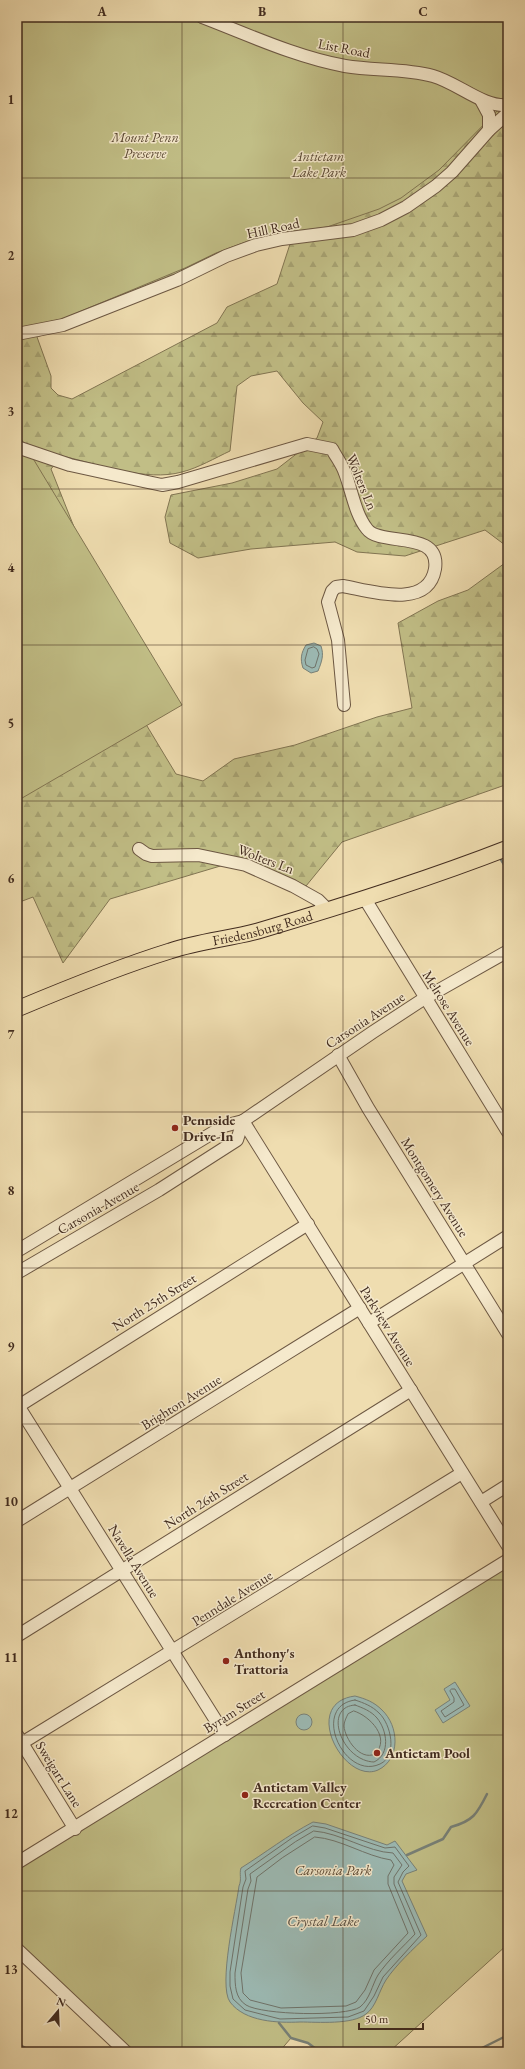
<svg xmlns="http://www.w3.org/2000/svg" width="525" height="2069" viewBox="0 0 525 2069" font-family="'EB Garamond',serif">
<defs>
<pattern id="forest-firs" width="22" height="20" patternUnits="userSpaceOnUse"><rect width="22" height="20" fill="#c1be86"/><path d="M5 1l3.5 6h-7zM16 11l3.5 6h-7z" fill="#a7a373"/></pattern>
</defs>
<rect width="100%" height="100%" fill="#efddb0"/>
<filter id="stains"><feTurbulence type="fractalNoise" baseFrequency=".005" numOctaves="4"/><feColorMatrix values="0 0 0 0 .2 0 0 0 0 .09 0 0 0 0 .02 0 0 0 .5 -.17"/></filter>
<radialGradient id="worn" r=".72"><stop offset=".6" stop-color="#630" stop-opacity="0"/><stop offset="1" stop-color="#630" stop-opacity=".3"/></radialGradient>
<path fill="url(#forest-firs)" stroke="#827552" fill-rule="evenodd" d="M17 17H508V784L342 842 306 886 227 864 110 899 63 963 33 897 17 903ZM291 241 277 284 227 307 217 323 72 399 58 395 51 388V376L37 337 144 298 257 248ZM277 371 303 403 323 422 317 438 277 469 232 483 171 495 165 517 170 543 198 558 251 549 335 542 357 552 405 556 485 530 505 545V563L468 590 438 601 398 623 412 708 377 717 295 745 234 759 203 781 176 774 144 721 78 537 51 469 62 456C98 464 146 482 182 472 198 468 215 458 230 451L237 386 251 376Z"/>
<g fill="#c1be86" stroke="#827552">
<path d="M17 17H508V100L439 170 401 198 379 209 327 227 283 233 248 241 216 253 185 268 62 319 17 329Z"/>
<path d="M17 432 182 705 17 801Z"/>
<path d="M508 1560V1944L389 2052H320L308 2043 291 2038 279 2052H125L17 1949V1863Z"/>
</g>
<g fill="#9cbab4" stroke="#788178">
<path d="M314 643 321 646C324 655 322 661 318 671L311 673 303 668C300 659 301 653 306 645Z"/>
<path d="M455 1682 470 1706 443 1723 435 1710 450 1700 444 1689Z"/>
<path d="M355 1696C366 1699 374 1702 382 1710 399 1726 401 1759 378 1770 344 1785 300 1703 355 1696Z"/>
<circle cx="304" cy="1722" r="8"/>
<path d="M313 1822 326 1824 387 1845 395 1841 417 1870 406 1874 402 1881 427 1936C414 1948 395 1966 386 1980 379 1991 376 2007 366 2014 352 2025 318 2022 300 2022 278 2023 245 2022 230 2002 218 1985 236 1909 239 1886 242 1879 239 1874 241 1868 265 1853 288 1835 313 1822Z"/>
</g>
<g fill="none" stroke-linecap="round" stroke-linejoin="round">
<g stroke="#6f736a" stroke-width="1">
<path d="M314 647 317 649 319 654 315 667 312 668 306 665 305 660 308 649Z"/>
<path d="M452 1689H455L464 1705 445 1717 441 1711 454 1702V1698L450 1691Z"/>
<path d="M355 1700C364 1703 372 1706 379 1713 391 1724 398 1756 380 1764 344 1781 310 1706 355 1700Z"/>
<path d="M355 1705C363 1708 371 1711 377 1718 387 1730 391 1754 374 1762 342 1761 322 1707 355 1705Z"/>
<path d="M354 1711C370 1716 391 1738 375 1754 360 1761 345 1739 344 1726 344 1722 346 1718 348 1714Z"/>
<path d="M313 1826 325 1828 385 1848 395 1847 409 1866 403 1872 398 1882 421 1935 383 1977 374 1996 364 2011 348 2017 280 2019 245 2010 233 1999 230 1986V1972L243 1887 246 1879 245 1871 292 1838Z"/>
<path d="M314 1831C341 1833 367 1852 393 1853L402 1865 394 1877V1884L415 1934C403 1947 388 1960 378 1975 372 1985 370 1999 360 2007 346 2017 262 2015 246 2005 235 1998 235 1985 235 1973L248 1889 251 1881 250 1874 295 1842Z"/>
<path d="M315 1837C341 1839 365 1856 391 1860L394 1865 388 1876V1884L408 1933 374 1970 365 1990 356 2002 346 2006 281 2008 250 2000 243 1993 241 1973 257 1877 282 1858Z"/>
</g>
<g stroke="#788178" stroke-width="2.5">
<path d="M500 858 508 871"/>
<path d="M407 1855 443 1839 451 1827C473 1821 477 1814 487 1794"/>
<path d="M279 2023 291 2038 308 2043 320 2052"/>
<path d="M17 2043 32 2052"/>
<path d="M474 2052 508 2035"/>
</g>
<defs>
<g id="minor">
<path d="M202 17C249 35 296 57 345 66 374 71 404 68 433 76 458 83 484 108 508 105"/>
<path d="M481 100 489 115V130"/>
<path d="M17 334 63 325 177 280 226 256 256 245 282 239 353 230 381 220 406 207 436 186 452 172 489 130 508 113"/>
<path d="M17 447 70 465 143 481 162 485 178 482 307 444 332 449C336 457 342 464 345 473 352 491 355 514 367 529 380 547 441 529 435 569 428 610 371 591 343 586L336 587 332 591 328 602 338 640 344 705"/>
<path d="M139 849 146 854 152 856 198 855 246 865 293 886 318 900 328 910"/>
<path d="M365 899 508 1132"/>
<path d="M338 1055 368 1108 508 1334"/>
<path d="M243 1121 508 1546"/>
<path d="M17 1251 224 1126 243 1121 373 1032 425 998 508 951"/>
<path d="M17 1273 159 1190 237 1140 243 1121"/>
<path d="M369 1323 508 1236"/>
<path d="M17 1404 225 1735"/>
<path d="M17 1407 308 1224"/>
<path d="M481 1502 508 1485"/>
<path d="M17 1521 360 1308"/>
<path d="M17 1636 411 1390"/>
<path d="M17 1735 75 1829"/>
<path d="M17 1746 462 1473"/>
<path d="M17 1863 508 1560"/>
<path d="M17 1949 126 2052"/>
</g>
<g id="major">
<path id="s1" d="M17 1009C67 988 118 967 170 951 199 941 229 939 258 931 343 906 426 880 508 848"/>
</g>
</defs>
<use href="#minor" stroke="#6d5843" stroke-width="14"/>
<use href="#major" stroke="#422c1f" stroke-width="17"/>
<use href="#minor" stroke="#f5e9cc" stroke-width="12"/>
<use href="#major" stroke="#efddb0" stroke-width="15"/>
</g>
<path fill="none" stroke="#422c1f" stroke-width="1" stroke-opacity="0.55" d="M182 17V2052M343 17V2052M17 178H508M17 334H508M17 489H508M17 645H508M17 801H508M17 957H508M17 1112H508M17 1268H508M17 1424H508M17 1580H508M17 1735H508M17 1891H508"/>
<g fill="#8f2418" stroke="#f5e9cc" stroke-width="1.5">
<circle cx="175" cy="1128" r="4"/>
<circle cx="226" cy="1661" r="4"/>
<circle cx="377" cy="1753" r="4"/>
<circle cx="245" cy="1795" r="4"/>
</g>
<g text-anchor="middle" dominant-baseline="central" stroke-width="3" stroke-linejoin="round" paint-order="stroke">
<g font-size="14" fill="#422c1f" stroke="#f5e9cc">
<text transform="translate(344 48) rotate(11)">List Road</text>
<text transform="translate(273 228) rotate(-12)">Hill Road</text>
<text transform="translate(362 482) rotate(68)">Wolters Ln</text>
<text transform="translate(266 859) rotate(21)">Wolters Ln</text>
<text stroke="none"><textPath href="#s1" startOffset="259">Friedensburg Road</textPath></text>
<text transform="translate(449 1008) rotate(58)">Melrose Avenue</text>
<text transform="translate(365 1020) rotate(-33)">Carsonia Avenue</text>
<text transform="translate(435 1187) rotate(58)">Montgomery Avenue</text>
<text transform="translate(98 1208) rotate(-30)">Carsonia Avenue</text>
<text transform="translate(154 1302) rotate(-32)">North 25th Street</text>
<text transform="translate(388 1326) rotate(58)">Parkview Avenue</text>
<text transform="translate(181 1402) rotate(-32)">Brighton Avenue</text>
<text transform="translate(206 1500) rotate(-32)">North 26th Street</text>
<text transform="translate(134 1561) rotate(58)">Navella Avenue</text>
<text transform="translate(232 1598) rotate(-32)">Penndale Avenue</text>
<text transform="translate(234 1711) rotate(-32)">Byram Street</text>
<text transform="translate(59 1774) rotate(58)">Sweigart Lane</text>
</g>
<g font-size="14" font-style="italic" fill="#5b4934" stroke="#f5e9cc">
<text x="145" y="137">Mount Penn<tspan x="145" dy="16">Preserve</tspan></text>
<text x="319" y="156">Antietam<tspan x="319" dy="16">Lake Park</tspan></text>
<text x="333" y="1870">Carsonia Park</text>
</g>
<g font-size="14" font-weight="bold" fill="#422c1f" stroke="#f5e9cc" text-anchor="start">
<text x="183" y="1120">Pennside<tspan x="183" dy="16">Drive-In</tspan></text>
<text x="234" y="1653">Anthony's<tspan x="234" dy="16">Trattoria</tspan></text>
<text x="385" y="1753">Antietam Pool</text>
<text x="253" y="1787">Antietam Valley<tspan x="253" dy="16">Recreation Center</tspan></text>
</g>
<g font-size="15" font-style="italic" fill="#585044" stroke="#f5e9cc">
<text x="323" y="1920">Crystal Lake</text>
</g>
</g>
<rect width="525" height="2069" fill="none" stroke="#efddb0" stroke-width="44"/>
<g transform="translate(58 2011) rotate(19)" stroke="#f5e9cc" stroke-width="3" paint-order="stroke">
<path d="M0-3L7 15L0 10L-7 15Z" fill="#422c1f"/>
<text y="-6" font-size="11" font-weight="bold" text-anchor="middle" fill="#422c1f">N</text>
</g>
<path d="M359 2023v6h64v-6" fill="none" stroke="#422c1f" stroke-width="2"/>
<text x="365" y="2023" font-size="12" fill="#422c1f" stroke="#f5e9cc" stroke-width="3" paint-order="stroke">50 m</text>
<rect x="22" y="22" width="481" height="2025" fill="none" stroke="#422c1f" stroke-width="1.5"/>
<g font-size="13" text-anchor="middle" font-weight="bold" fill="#422c1f">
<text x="102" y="16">A</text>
<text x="262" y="16">B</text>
<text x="423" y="16">C</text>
<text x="11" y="104">1</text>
<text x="11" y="260">2</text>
<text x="11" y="416">3</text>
<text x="11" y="572">4</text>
<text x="11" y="728">5</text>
<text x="11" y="883">6</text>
<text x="11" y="1039">7</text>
<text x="11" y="1195">8</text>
<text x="11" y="1351">9</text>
<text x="11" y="1506">10</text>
<text x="11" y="1662">11</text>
<text x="11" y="1818">12</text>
<text x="11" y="1974">13</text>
</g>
<rect width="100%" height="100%" filter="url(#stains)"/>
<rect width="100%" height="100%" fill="url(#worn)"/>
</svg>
